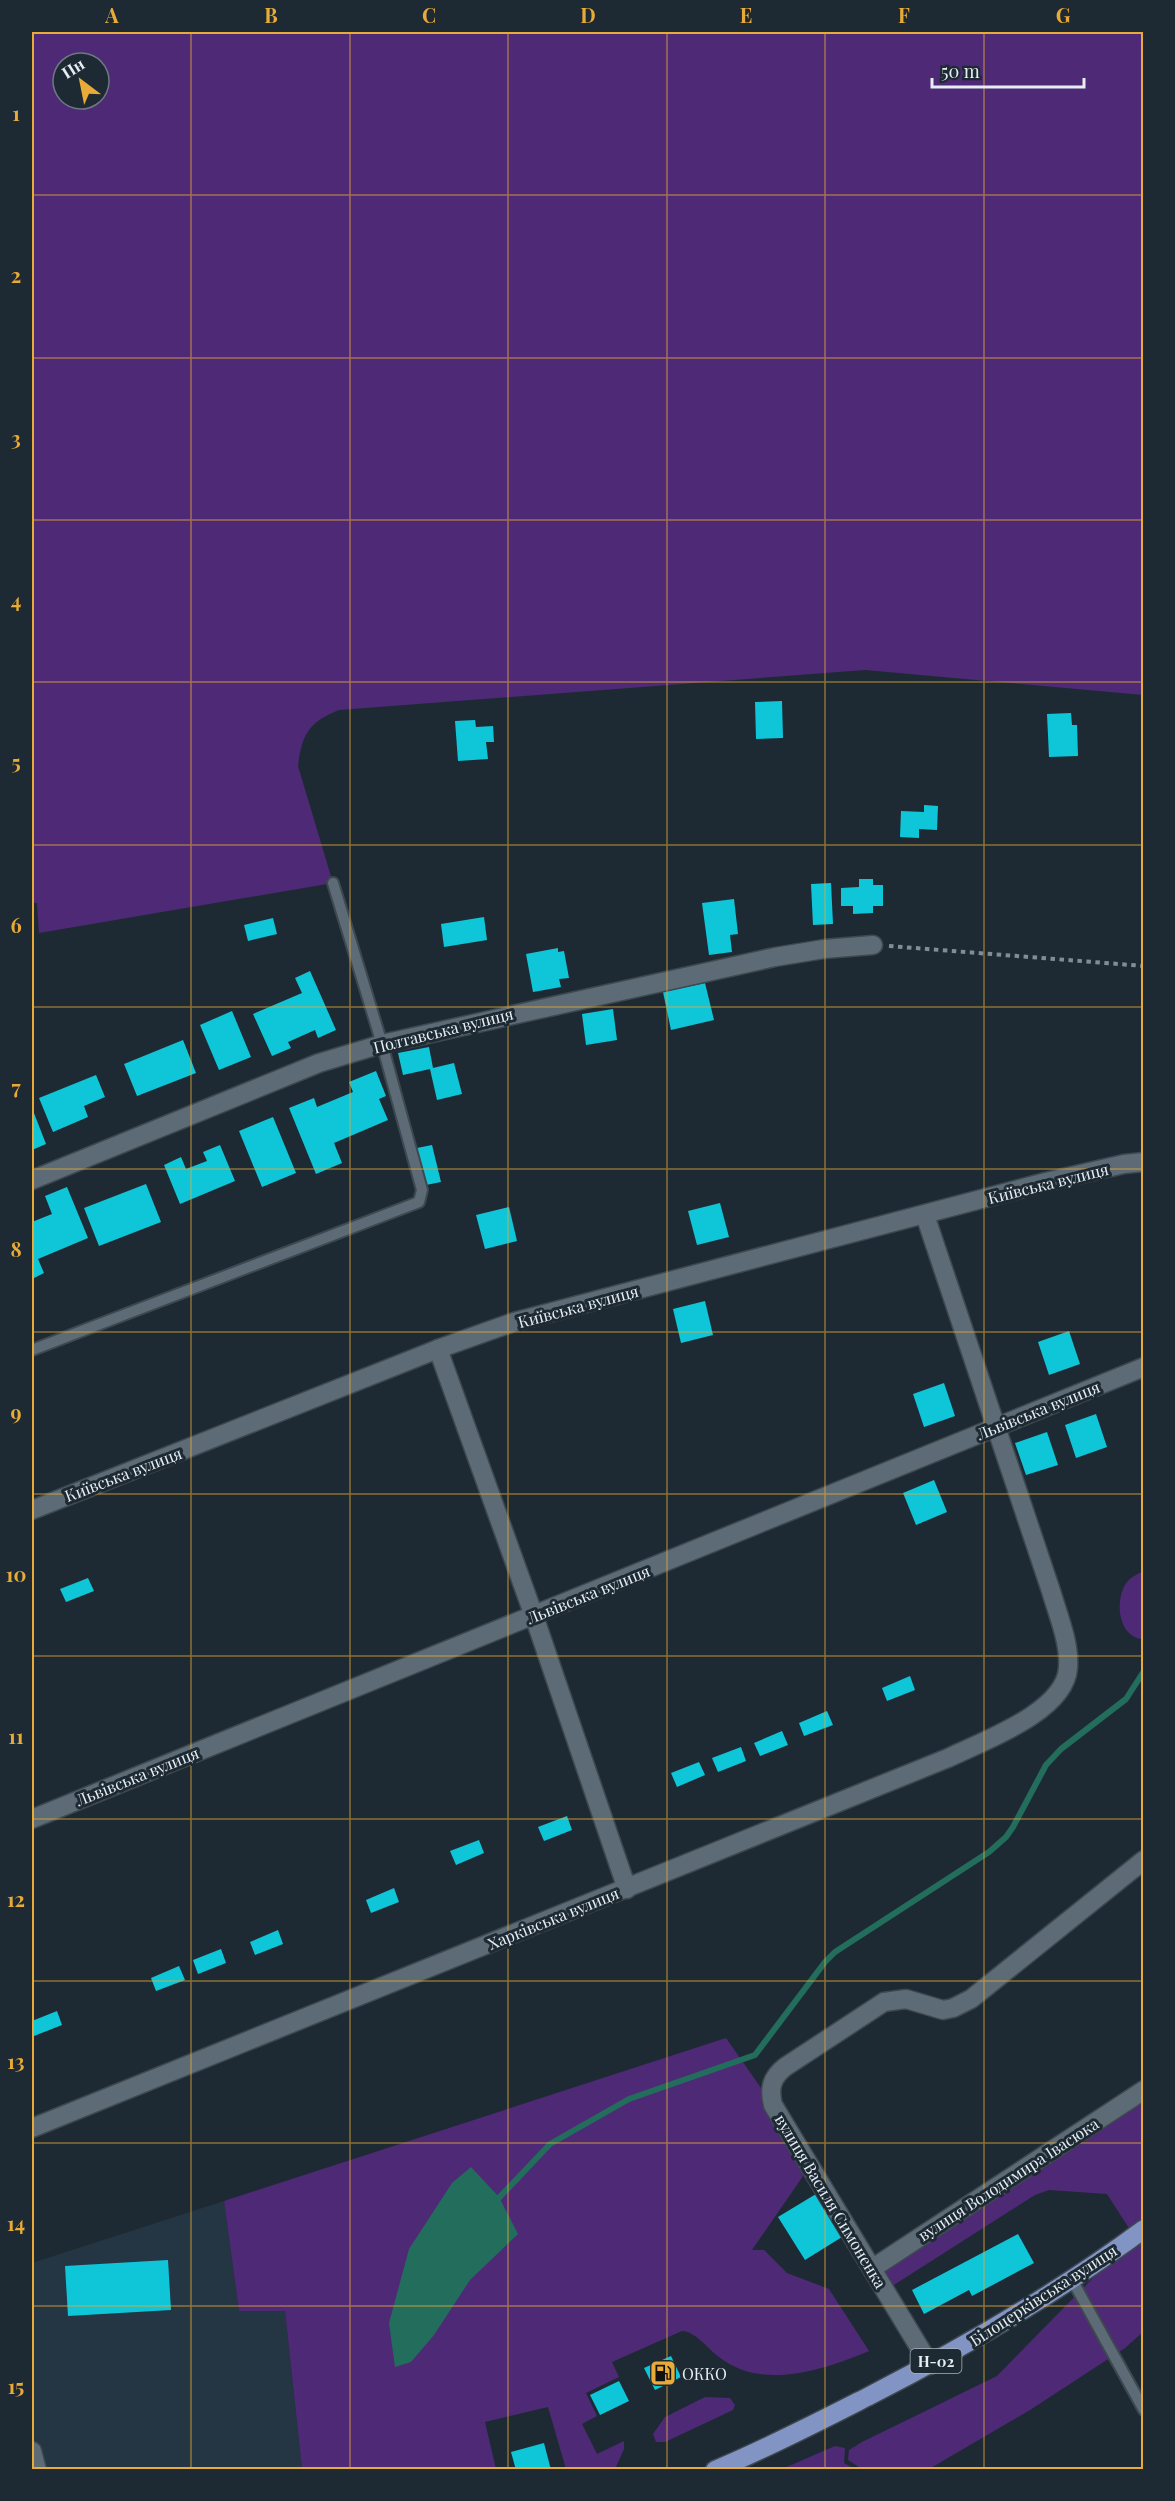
<svg xmlns="http://www.w3.org/2000/svg" width="1175" height="2501" viewBox="0 0 1175 2501" font-family="'Playfair Display',serif">
<rect width="100%" height="100%" fill="#1e2a33"/>
<path fill="#243643" d="M224 2201 239 2311H285L302 2469H37L32 2451V2263Z"/>
<g fill="#4e2975" fill-rule="evenodd">
<path d="M32 32H1143V695L865 670 339 710C309 722 302 734 298 766L333 883 39 933 37 903H32ZM63 63H99V99H63Z"/>
<path d="M1143 1571V1639C1118 1638 1114 1599 1127 1582 1131 1577 1138 1574 1143 1571Z"/>
<path d="M726 2038 773 2105 810 2166 752 2250H764L787 2273 829 2289 869 2351C823 2370 762 2391 719 2357 708 2349 695 2331 682 2331L612 2362 619 2377 586 2393 597 2416 582 2424 597 2454 624 2441V2449L615 2469H566L548 2407 485 2422 496 2469H302L285 2311H239L224 2201Z"/>
<path d="M1143 2090V2332L1125 2348 1030 2410 929 2469H862L848 2460 849 2450 862 2442 997 2376 1134 2236 1107 2194 1049 2190 1035 2195 886 2290 873 2268Z"/>
<path d="M705 2397 730 2398 735 2405 733 2410 665 2442H656L653 2434 665 2417Z"/>
<path d="M835 2446 845 2448 844 2463 855 2469H782Z"/>
</g>
<path fill="#236d5d" d="M471 2167 499 2197 518 2234 470 2280 434 2335 411 2362 395 2367 389 2323 409 2249 452 2183Z"/>
<g fill="none" stroke-linecap="round" stroke-linejoin="round">
<path stroke="#236d5d" stroke-width="6" d="M495 2202 550 2144 629 2099 755 2055 825 1962 835 1952 989 1852 1006 1837 1013 1827 1046 1765 1061 1749 1126 1699 1144 1671"/>
</g>
<g fill="#0fc6d9">
<path d="M782 701 783 738 756 739 755 702Z"/>
<path d="M1071 713 1072 725H1077L1078 756 1049 757 1047 714Z"/>
<path d="M475 720 476 727 493 726 494 742H486L488 759 458 761 455 721Z"/>
<path d="M924 805 938 806 937 830 919 829V838L900 837 901 811 924 812Z"/>
<path d="M859 879H873V885H883V906H873V913L853 914V906H841V888L859 887Z"/>
<path d="M831 883 833 924 813 925 811 884Z"/>
<path d="M734 899 738 934 730 935 732 952 709 955 702 903Z"/>
<path d="M484 917 487 940 444 947 441 924Z"/>
<path d="M273 918 277 934 248 941 244 925Z"/>
<path d="M558 948V952L564 951 569 978 559 979 561 987 533 992 526 954Z"/>
<path d="M310 971 336 1030 318 1038 315 1030 288 1042 291 1048 272 1056 253 1014 302 993 295 978Z"/>
<path d="M705 983 714 1020 671 1030 663 992Z"/>
<path d="M613 1009 617 1040 586 1045 582 1014Z"/>
<path d="M232 1011 251 1057 219 1070 200 1025Z"/>
<path d="M183 1040 196 1073 137 1096 124 1064Z"/>
<path d="M429 1047 433 1068 454 1063 462 1094 437 1100 430 1069 403 1075 398 1053Z"/>
<path d="M376 1071 386 1096 379 1099 388 1120 334 1143 342 1163 316 1174 289 1108 314 1098 317 1107 353 1092 349 1082Z"/>
<path d="M96 1075 105 1097 84 1106 88 1117 53 1132 39 1098Z"/>
<path d="M32 1108 46 1144 32 1150Z"/>
<path d="M273 1117 296 1173 262 1187 239 1131Z"/>
<path d="M220 1145 235 1181 180 1204 164 1165 181 1157 186 1169 207 1161 203 1152Z"/>
<path d="M432 1145 441 1182 426 1185 417 1148Z"/>
<path d="M146 1184 161 1222 99 1246 84 1208Z"/>
<path d="M67 1187 88 1238 38 1259 44 1273 32 1279V1222L52 1214 45 1196Z"/>
<path d="M720 1203 729 1237 697 1245 688 1211Z"/>
<path d="M509 1207 517 1241 485 1249 476 1215Z"/>
<path d="M705 1301 713 1335 681 1343 673 1309Z"/>
<path d="M1069 1331 1080 1364 1049 1375 1038 1342Z"/>
<path d="M944 1383 955 1416 924 1427 913 1394Z"/>
<path d="M1096 1414 1107 1447 1076 1458 1065 1425Z"/>
<path d="M1047 1432 1058 1465 1026 1475 1015 1443Z"/>
<path d="M934 1480 947 1512 916 1525 903 1493Z"/>
<path d="M88 1578 94 1591 66 1602 60 1589Z"/>
<path d="M910 1676 915 1690 887 1701 882 1688Z"/>
<path d="M827 1711 833 1725 804 1736 799 1723Z"/>
<path d="M782 1731 788 1745 760 1756 754 1743Z"/>
<path d="M741 1747 746 1761 718 1772 712 1758Z"/>
<path d="M699 1762 705 1775 677 1787 671 1773Z"/>
<path d="M567 1816 572 1830 544 1841 538 1827Z"/>
<path d="M479 1840 484 1853 456 1865 450 1851Z"/>
<path d="M394 1888 399 1902 371 1913 366 1900Z"/>
<path d="M278 1930 283 1944 255 1955 250 1942Z"/>
<path d="M221 1949 226 1963 198 1974 193 1960Z"/>
<path d="M179 1966 185 1980 156 1991 151 1978Z"/>
<path d="M57 2011 62 2025 34 2036 32 2021Z"/>
<path d="M816 2194 842 2237 805 2260 778 2217Z"/>
<path d="M1018 2234 1034 2263 972 2296 969 2290 924 2314 912 2290Z"/>
<path d="M168 2260 171 2310 68 2316 65 2266Z"/>
<path d="M671 2356 681 2377 655 2390 644 2368Z"/>
<path d="M619 2381 629 2401 600 2415 590 2395Z"/>
<path d="M544 2443 551 2470H516L511 2452Z"/>
</g>
<g fill="none" stroke-linecap="round" stroke-linejoin="round">
<defs>
<g id="lane">
<path d="M32 1350 419 1202 422 1190 382 1044 333 883"/>
<path d="M1071 2278 1144 2410"/>
</g>
<g id="street">
<path d="M32 1180 319 1063 382 1044 775 957 824 949 873 945"/>
<path d="M438 1349 534 1616 627 1889"/>
<path d="M32 1510 438 1349 514 1322 1046 1182 1124 1164 1144 1162"/>
<path d="M32 1819 1144 1367"/>
<path d="M32 2128 948 1758C983 1741 1065 1712 1068 1668 1070 1643 1058 1615 1051 1591L925 1215"/>
<path d="M873 2268 1144 2090"/>
<path d="M930 2365 773 2105C769 2089 771 2078 785 2067L884 2002 906 1999 943 2010 953 2008 971 1999 1144 1860"/>
<path d="M32 2451 37 2470"/>
</g>
<path id="primary" d="M715 2470C768 2448 820 2421 871 2395 966 2346 1058 2293 1144 2229"/>
</defs>
<use href="#lane" stroke="#3d484f" stroke-width="14"/>
<use href="#street" stroke="#3d484f" stroke-width="21"/>
<use href="#primary" stroke="#3d484f" stroke-width="21"/>
<path stroke="#828c93" stroke-width="4" stroke-dasharray="4.5 4.5" stroke-linecap="butt" d="M889 946 1144 966"/>
<use href="#lane" stroke="#5d6b76" stroke-width="10"/>
<use href="#street" stroke="#5d6b76" stroke-width="18"/>
<use href="#primary" stroke="#8294c4" stroke-width="18"/>
</g>
<path fill="none" stroke="#e8ab37" stroke-width="1.5" stroke-opacity="0.55" d="M191 32V2470M350 32V2470M508 32V2470M667 32V2470M825 32V2470M984 32V2470M32 195H1144M32 358H1144M32 520H1144M32 682H1144M32 845H1144M32 1007H1144M32 1169H1144M32 1332H1144M32 1494H1144M32 1656H1144M32 1819H1144M32 1981H1144M32 2143H1144M32 2306H1144"/>
<defs>
<symbol id="fuel-square" viewBox="-11 -11 22 22"><rect x="-9" y="-9" width="18" height="18" rx="4" fill="#e8ab37" stroke="#1e2a33"/><path d="M-5.5-6h7V0h2V4h1.3V-2.5L3-4.5l.8-.8L6-3V5H2.5V1h-1V6h-7ZM-4.2-4.7v3.2H.2V-4.7Z" fill="#111"/></symbol>
</defs>
<g fill-rule="evenodd">
<use href="#fuel-square" x="648" y="2358" width="30" height="30"/>
</g>
<g text-anchor="middle" dominant-baseline="central" stroke-width="6" stroke-linejoin="round" paint-order="stroke">
<rect fill="#1e2a33" stroke="#aab3ba" stroke-width="1.5" x="910.5" y="2349" width="51" height="24" rx="4.5"/>
<g font-size="15" font-weight="bold" fill="#e6eef4">
<text x="936" y="2361">Н-02</text>
</g>
<g font-size="16" fill="#e6eef4" stroke="#1e2a33">
<text transform="translate(443 1030) rotate(-14)">Полтавська вулиця</text>
<text transform="translate(1048 1183) rotate(-14)">Київська вулиця</text>
<text transform="translate(578 1306) rotate(-15)">Київська вулиця</text>
<text transform="translate(1038 1410) rotate(-22)">Львівська вулиця</text>
<text transform="translate(123 1474) rotate(-21)">Київська вулиця</text>
<text transform="translate(588 1594) rotate(-22)">Львівська вулиця</text>
<text transform="translate(137 1776) rotate(-22)">Львівська вулиця</text>
<text transform="translate(553 1918) rotate(-22)">Харківська вулиця</text>
<text transform="translate(1008 2179) rotate(-33)">вулиця Володимира Івасюка</text>
<text transform="translate(831 2201) rotate(59)">вулиця Василя Симоненка</text>
<text transform="translate(1043 2295) rotate(-33)">Білоцерківська вулиця</text>
</g>
<g font-size="16" fill="#e6eef4" stroke="#1e2a33" text-anchor="start">
<text x="682" y="2373">ОККО</text>
</g>
</g>
<rect width="1175" height="2501" fill="none" stroke="#1e2a33" stroke-width="66"/>
<g transform="translate(81 81) rotate(328)"><circle r="28" fill="#1e2a33" stroke="#6e7880" stroke-width="1.5"/>
<path d="M0-4.5L10 22L0 15L-10 22Z" fill="#e8ab37"/>
<text y="-9" font-size="16" font-weight="bold" text-anchor="middle" fill="#e6eef4">Пн</text>
</g>
<path d="M932 78v9h152v-9" fill="none" stroke="#e6eef4" stroke-width="3"/>
<text x="941" y="78" font-size="18" fill="#e6eef4" stroke="#1e2a33" stroke-width="4.5" paint-order="stroke">50 m</text>
<rect x="33" y="33" width="1109" height="2435" fill="none" stroke="#e8ab37" stroke-width="2"/>
<g font-size="20" text-anchor="middle" font-weight="bold" fill="#e8ab37">
<text x="112" y="23">A</text>
<text x="271" y="23">B</text>
<text x="429" y="23">C</text>
<text x="588" y="23">D</text>
<text x="746" y="23">E</text>
<text x="904" y="23">F</text>
<text x="1063" y="23">G</text>
<text x="16" y="121">1</text>
<text x="16" y="283">2</text>
<text x="16" y="446">3</text>
<text x="16" y="608">4</text>
<text x="16" y="770">5</text>
<text x="16" y="933">6</text>
<text x="16" y="1095">7</text>
<text x="16" y="1257">8</text>
<text x="16" y="1420">9</text>
<text x="16" y="1582">10</text>
<text x="16" y="1744">11</text>
<text x="16" y="1907">12</text>
<text x="16" y="2069">13</text>
<text x="16" y="2231">14</text>
<text x="16" y="2394">15</text>
</g>
</svg>
